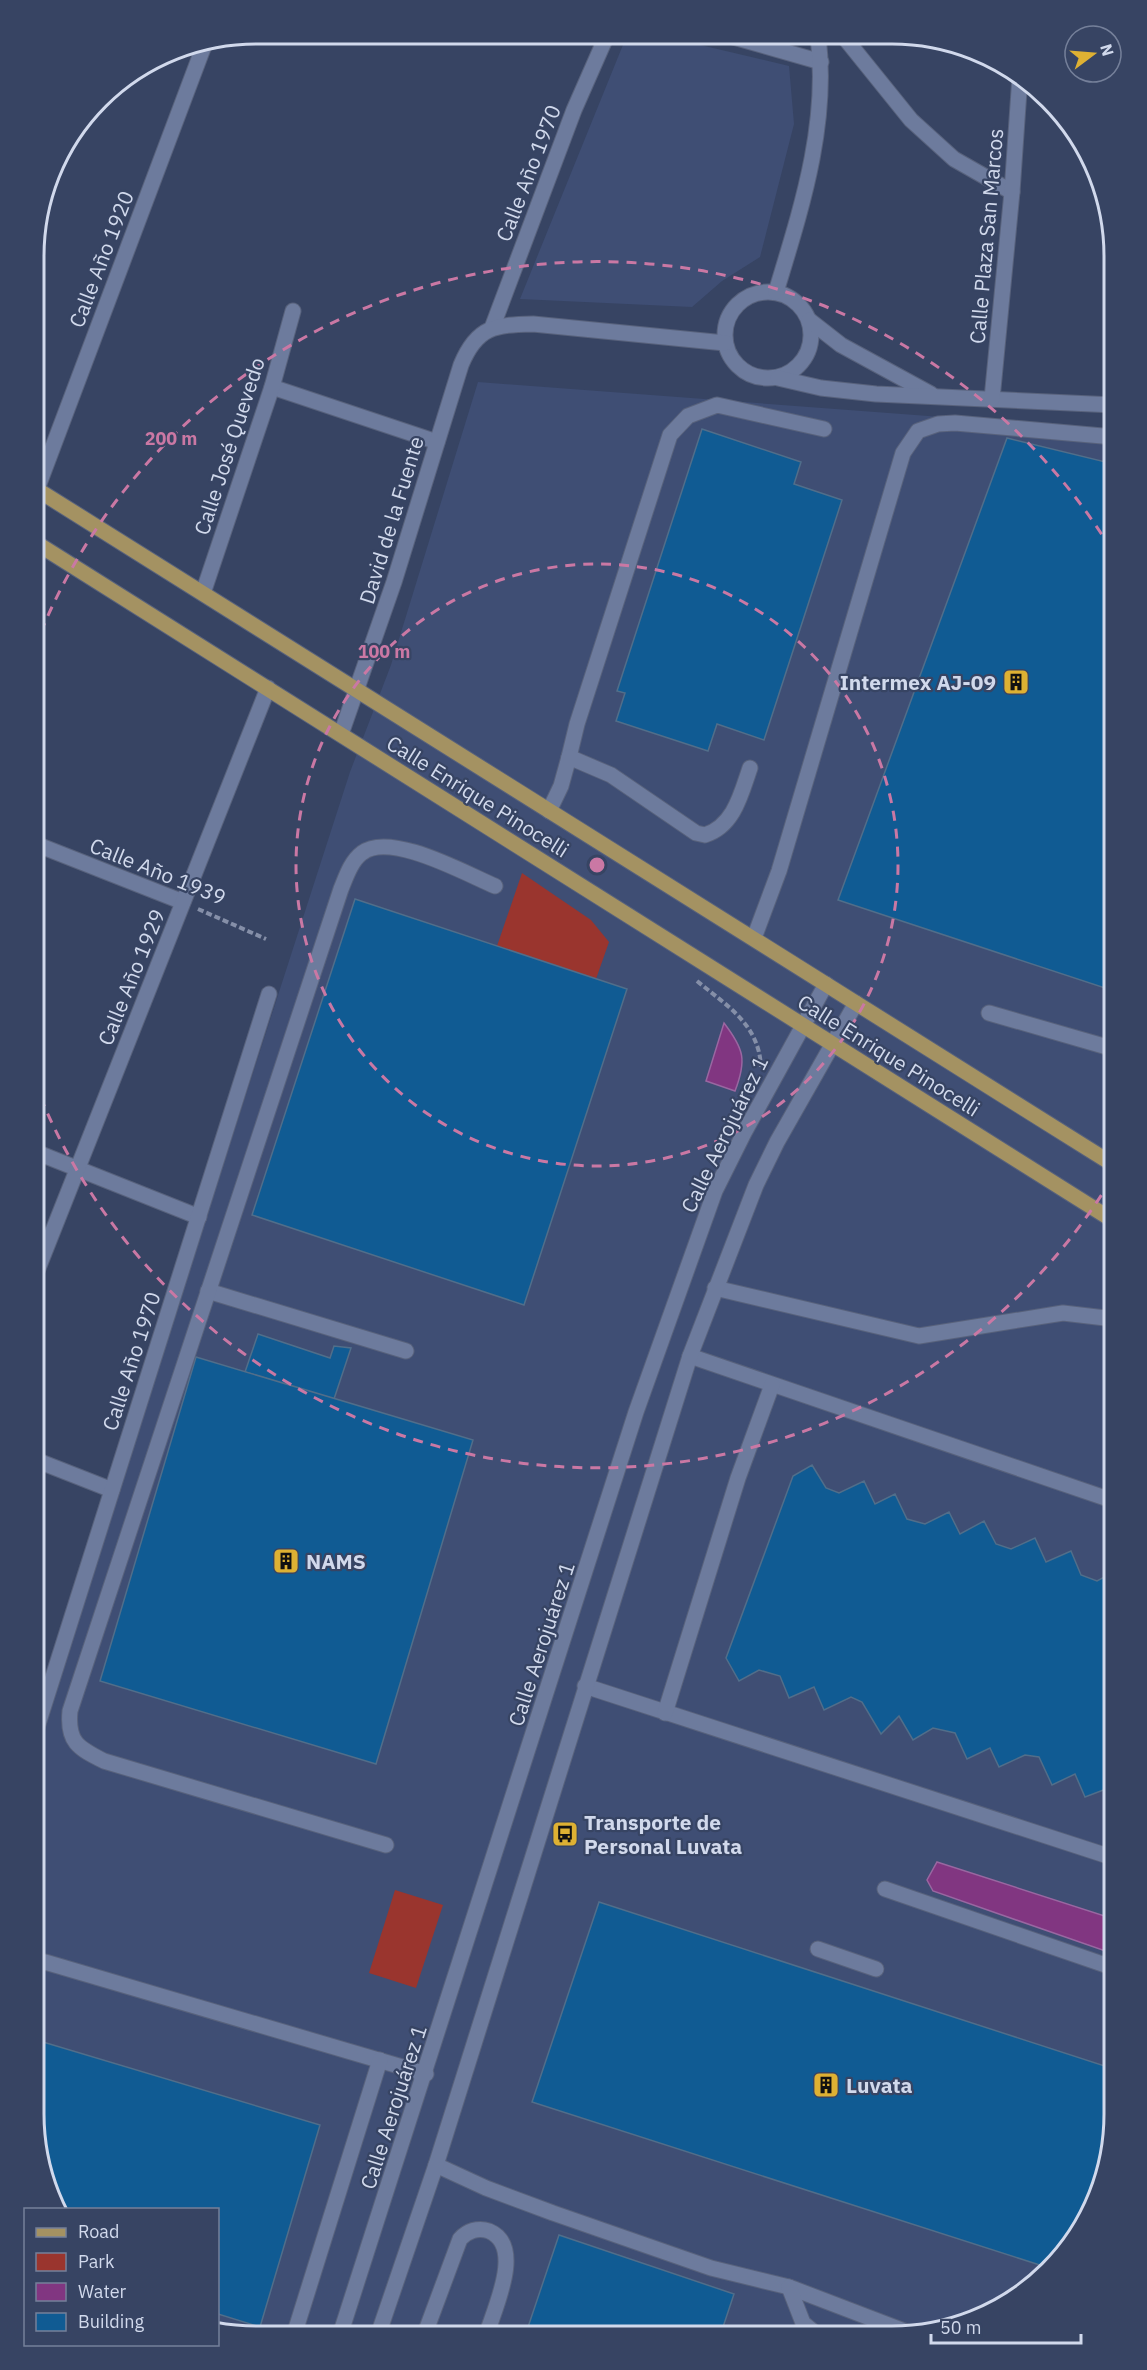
<svg xmlns="http://www.w3.org/2000/svg" width="1147" height="2370" viewBox="0 0 1147 2370" font-family="'IBM Plex Sans',sans-serif">
<rect width="100%" height="100%" fill="#374463"/>
<g fill="#3f4e74">
<path d="M627 35 662 36 789 66 794 124 760 257 722 281 692 307 520 299Z"/>
<path d="M478 382 1114 430V2129L1097 2199 1068 2250 1015 2299 963 2325 891 2337 226 2335 218 2333V2210L56 2209 45 2186 33 2114V1755L350 772 391 665Z"/>
</g>
<g fill="#9a352e">
<path d="M522 873 591 920 609 942 596 979 497 946Z"/>
<path d="M395 1890 443 1905 416 1988 369 1973Z"/>
</g>
<g fill="#813681" stroke="#9967a1" stroke-width="1.5">
<path d="M724 1023C744 1049 747 1060 735 1091L706 1081Z"/>
<path d="M937 1862 1114 1919V1954L933 1891 927 1880Z"/>
</g>
<g fill="#105b93" stroke="#516e8a" stroke-width="1.5">
<path d="M702 429 801 462 794 484 842 500 764 740 717 724 708 751 616 721 625 693 617 691Z"/>
<path d="M1007 438 1114 464V991L838 900Z"/>
<path d="M355 899 627 989 524 1305 252 1215Z"/>
<path d="M258 1334 330 1358 334 1346 351 1348 334 1399 245 1372Z"/>
<path d="M196 1357 473 1440 376 1764 100 1681Z"/>
<path d="M812 1465 826 1488 839 1493 864 1481 875 1504 895 1494 907 1519 925 1524 949 1512 960 1534 984 1521 996 1544 1011 1549 1035 1538 1046 1562 1071 1551 1081 1575 1097 1581 1114 1572V1786L1085 1797 1075 1774 1052 1785 1039 1757 1025 1755 999 1767 990 1748 967 1759 955 1733 933 1728 913 1740 899 1716 881 1734 862 1702 851 1697 824 1710 814 1687 789 1698 780 1676 759 1670 739 1681 726 1658 793 1476Z"/>
<path d="M599 1902 1114 2069V2129L1097 2199 1068 2250 1049 2268 532 2102Z"/>
<path d="M33 2039 320 2125 260 2327 218 2314V2210H56L45 2186 33 2114Z"/>
<path d="M559 2235 734 2294 720 2336H525Z"/>
</g>
<g fill="none" stroke-linecap="round" stroke-linejoin="round">
<defs>
<g id="minor">
<path d="M730 36 821 62"/>
<path d="M844 37 911 120 954 159 1012 192"/>
<circle cx="768" cy="335" r="43"/>
<path d="M776 292C801 209 829 125 818 36"/>
<path d="M809 320 841 345 931 394"/>
<path d="M492 328 574 110 607 35"/>
<path d="M778 378 821 388 876 394 1114 405"/>
<path d="M272 387 437 442"/>
<path d="M992 399 1012 192 1020 76"/>
<path d="M37 489 205 43"/>
<path d="M203 593 272 387 293 311"/>
<path d="M341 734 394 582 461 365C477 326 495 325 533 324L725 343"/>
<path d="M569 757 577 724 670 435 688 416 717 405 824 429"/>
<path d="M549 811 561 786 569 757 611 775 696 833 705 835C734 826 741 794 750 768"/>
<path d="M33 843 183 902"/>
<path d="M754 938 779 871 903 453 918 431 938 424 955 423 1114 437"/>
<path d="M989 1013 1114 1049"/>
<path d="M33 1151 199 1217"/>
<path d="M33 1281 268 688"/>
<path d="M715 1288 919 1336 1063 1313 1114 1319"/>
<path d="M208 1291 406 1351"/>
<path d="M690 1356 1114 1501"/>
<path d="M33 1459 112 1490"/>
<path d="M585 1686 1114 1858"/>
<path d="M665 1713 738 1478 772 1385"/>
<path d="M33 1740 269 994"/>
<path d="M386 1845 104 1761C78 1748 67 1742 70 1711L341 889C346 877 351 861 362 853 390 831 466 874 495 886"/>
<path d="M885 1889 1114 1968"/>
<path d="M818 1949 876 1969"/>
<path d="M33 1962H45L426 2074"/>
<path d="M436 2165 486 2188 553 2213 711 2268 789 2287 912 2334"/>
<path d="M789 2287 803 2323 820 2337"/>
<path d="M294 2335 380 2060"/>
<path d="M340 2335 636 1412 715 1191 744 1133 826 984"/>
<path d="M378 2335 436 2165 690 1356 756 1185 777 1142 856 1003"/>
<path d="M424 2336 460 2239C467 2231 478 2227 489 2231 525 2246 494 2309 486 2336"/>
</g>
<g id="major">
<path d="M33 487 1114 1165"/>
<path d="M33 541 1114 1221"/>
</g>
</defs>
<use href="#minor" stroke="#58627c" stroke-width="17"/>
<use href="#major" stroke="#58627c" stroke-width="17"/>
<g stroke="#858fa8" stroke-width="4" stroke-dasharray="6 3" stroke-linecap="butt">
<path d="M198 909 266 939"/>
<path d="M697 981C727 1006 759 1024 761 1067"/>
</g>
<use href="#minor" stroke="#6d7b9d" stroke-width="15"/>
<use href="#major" stroke="#a49262" stroke-width="15"/>
</g>
<g fill="none" stroke="#ca78a4" stroke-width="3" stroke-dasharray="10 8">
<circle cx="597" cy="865" r="301"/>
<path d="M1111 1180A603 603 0 0 1 34 1081M34 649A603 603 0 0 1 1114 554"/>
</g>
<defs>
<symbol id="building-square" viewBox="-11 -11 22 22"><rect x="-9" y="-9" width="18" height="18" rx="4" fill="#deb133" stroke="#374463"/><path d="M-4-6H4V6H1V3H-1V6H-4ZM-2.5-4.3h1.7v1.8h-1.7ZM.8-4.3h1.7v1.8H.8ZM-2.5-1h1.7V.8h-1.7ZM.8-1h1.7V.8H.8Z" fill="#111"/></symbol>
<symbol id="bus-square" viewBox="-11 -11 22 22"><rect x="-9" y="-9" width="18" height="18" rx="4" fill="#deb133" stroke="#374463"/><path d="M-5-6H5V4H4V6H2V4H-2V6H-4V4H-5ZM-3.5-4V0h7V-4ZM-3.5 1.2v1.5H-2V1.2ZM2 1.2v1.5H3.5V1.2Z" fill="#111"/></symbol>
</defs>
<g fill-rule="evenodd">
<use href="#building-square" x="1001" y="667" width="30" height="30"/>
<use href="#building-square" x="271" y="1546" width="30" height="30"/>
<use href="#bus-square" x="550" y="1819" width="30" height="30"/>
<use href="#building-square" x="811" y="2070" width="30" height="30"/>
</g>
<g text-anchor="middle" dominant-baseline="central" stroke-width="4.5" stroke-linejoin="round" paint-order="stroke">
<g font-size="21" fill="#d1d9ec" stroke="#374463">
<text transform="translate(528 173) rotate(-69)">Calle Año 1970</text>
<text transform="translate(986 236) rotate(-85)">Calle Plaza San Marcos</text>
<text transform="translate(101 259) rotate(-69)">Calle Año 1920</text>
<text transform="translate(229 446) rotate(-72)">Calle José Quevedo</text>
<text transform="translate(391 520) rotate(-73)">David de la Fuente</text>
<text transform="translate(478 796) rotate(32)">Calle Enrique Pinocelli</text>
<text transform="translate(158 871) rotate(22)">Calle Año 1939</text>
<text transform="translate(131 977) rotate(-68)">Calle Año 1929</text>
<text transform="translate(889 1055) rotate(32)">Calle Enrique Pinocelli</text>
<text transform="translate(724 1134) rotate(-64)">Calle Aerojuárez 1</text>
<text transform="translate(131 1361) rotate(-72)">Calle Año 1970</text>
<text transform="translate(541 1644) rotate(-72)">Calle Aerojuárez 1</text>
<text transform="translate(393 2107) rotate(-72)">Calle Aerojuárez 1</text>
</g>
<g font-size="21" font-weight="bold" fill="#d1d9ec" stroke="#374463" text-anchor="start">
<text x="996" y="682" text-anchor="end">Intermex AJ-09</text>
<text x="306" y="1561">NAMS</text>
<text x="584" y="1822">Transporte de<tspan x="584" dy="24">Personal Luvata</tspan></text>
<text x="846" y="2085">Luvata</text>
</g>
</g>
<path d="M0 0H1147V2370H0ZM256 44H892A212 212 0 0 1 1104 256V2114A212 212 0 0 1 892 2326H256A212 212 0 0 1 44 2114V256A212 212 0 0 1 256 44Z" fill="#374463" fill-rule="evenodd"/>
<path fill="none" stroke="#d1d9ec" stroke-width="3" d="M256 44H892A212 212 0 0 1 1104 256V2114A212 212 0 0 1 892 2326H256A212 212 0 0 1 44 2114V256A212 212 0 0 1 256 44Z"/>
<circle cx="597" cy="865" r="9" fill="#ca78a4" stroke="#374463" stroke-width="3"/>
<g font-size="18" text-anchor="middle" font-weight="bold" fill="#ca78a4" stroke="#374463" stroke-width="4.5" stroke-linejoin="round" paint-order="stroke">
<text x="171" y="445">200 m</text>
<text x="384" y="658">100 m</text>
</g>
<rect x="24" y="2208" width="195" height="138" fill="#374463" stroke="#75809a" stroke-width="1.5"/>
<rect x="36" y="2228" width="30" height="9" fill="#a49262" stroke="#75809a" stroke-width="1.5"/>
<text x="78" y="2238" font-size="18" fill="#d1d9ec">Road</text>
<rect x="36" y="2253" width="30" height="18" fill="#9a352e" stroke="#75809a" stroke-width="1.5"/>
<text x="78" y="2268" font-size="18" fill="#d1d9ec">Park</text>
<rect x="36" y="2283" width="30" height="18" fill="#813681" stroke="#75809a" stroke-width="1.5"/>
<text x="78" y="2298" font-size="18" fill="#d1d9ec">Water</text>
<rect x="36" y="2313" width="30" height="18" fill="#105b93" stroke="#75809a" stroke-width="1.5"/>
<text x="78" y="2328" font-size="18" fill="#d1d9ec">Building</text>
<g transform="translate(1093 54) rotate(74)"><circle r="28" fill="#374463" stroke="#75809a" stroke-width="1.5"/>
<path d="M0-4.5L10 22L0 15L-10 22Z" fill="#deb133"/>
<text y="-9" font-size="16" font-weight="bold" text-anchor="middle" fill="#d1d9ec">N</text>
</g>
<path d="M931 2334v9h150v-9" fill="none" stroke="#d1d9ec" stroke-width="3"/>
<text x="940" y="2334" font-size="18" fill="#d1d9ec" stroke="#374463" stroke-width="4.5" paint-order="stroke">50 m</text>
</svg>
